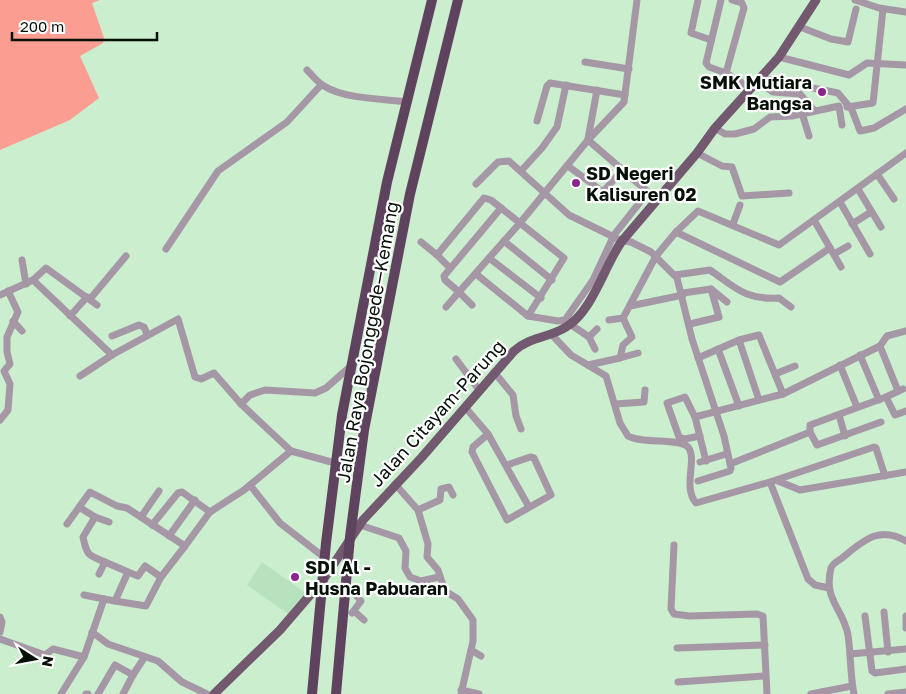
<svg xmlns="http://www.w3.org/2000/svg" width="906" height="694" viewBox="0 0 906 694" font-family="'Golos Text',sans-serif">
<rect width="100%" height="100%" fill="#caeece"/>
<path fill="#b8e2bd" d="M262 562 307 594 291 616 247 585Z"/>
<path fill="#fc9d91" d="M0 0H100L92 3 104 38 103 43 80 56 99 98 70 120 0 150Z"/>
<g fill="none" stroke-linecap="round" stroke-linejoin="round">
<g stroke="#a597a5" stroke-width="7">
<path d="M698 0 691 33 711 40"/>
<path d="M721 0 706 63 709 67 726 73"/>
<path d="M732 0 742 3 744 8 726 73 752 89"/>
<path d="M855 0 879 8 906 12"/>
<path d="M800 27 831 39 848 42 856 9"/>
<path d="M779 57 849 75 867 63 906 65"/>
<path d="M585 62 629 69"/>
<path d="M307 70C312 75 317 82 324 86 344 99 384 99 408 102"/>
<path d="M762 78 838 93 852 110 860 131 874 128 906 109"/>
<path d="M758 82 773 92 800 94 814 110"/>
<path d="M847 107 873 103 883 9"/>
<path d="M802 113 809 136"/>
<path d="M537 121 547 86 550 83 625 95"/>
<path d="M715 128 725 134H735L754 129 770 117 792 116 839 106 842 125"/>
<path d="M588 139 597 90"/>
<path d="M588 140 624 102 637 0"/>
<path d="M697 153 722 166 732 167 742 196 789 193"/>
<path d="M568 166 603 192 623 169"/>
<path d="M521 171 542 148 557 127 566 85"/>
<path d="M877 174 894 199"/>
<path d="M476 184 498 162 509 161 569 215 622 241 631 242 651 252 677 278 692 339 724 436 731 468 730 471 698 481"/>
<path d="M858 189 881 227"/>
<path d="M840 202 870 254"/>
<path d="M501 208 444 276 445 280 459 292 520 223 588 140 648 192 614 235 593 280 565 320 558 321 528 316"/>
<path d="M814 220 841 267"/>
<path d="M733 224 740 205"/>
<path d="M852 224 871 212"/>
<path d="M676 232 780 282 830 248"/>
<path d="M504 241 552 280"/>
<path d="M421 242 437 255"/>
<path d="M166 249 218 171 287 122 321 85"/>
<path d="M834 254 848 246"/>
<path d="M489 258 541 298"/>
<path d="M22 260 26 284"/>
<path d="M450 268 437 255 484 198 491 200 564 258 528 316 476 274"/>
<path d="M675 275 710 270C736 288 745 300 779 298L791 307"/>
<path d="M33 280 112 355"/>
<path d="M683 293 711 289"/>
<path d="M0 295 33 280 46 268 97 305"/>
<path d="M90 299 126 256"/>
<path d="M630 306 683 295"/>
<path d="M446 307 459 292 472 305"/>
<path d="M70 316 87 297"/>
<path d="M609 320 623 318 656 256 676 232 698 211 779 245 906 153"/>
<path d="M13 321 22 331"/>
<path d="M570 324 589 337 597 329"/>
<path d="M690 324 719 317 711 289 727 302"/>
<path d="M551 334 571 355 606 376 620 423 628 436C642 444 680 438 688 447 698 459 682 487 696 503L770 482 808 579 815 585 829 588"/>
<path d="M112 336 139 325 144 327 147 334"/>
<path d="M589 337 595 349"/>
<path d="M739 340 759 400"/>
<path d="M880 346 898 391"/>
<path d="M718 349 739 406"/>
<path d="M860 355 879 400"/>
<path d="M620 358 638 353"/>
<path d="M698 358 739 340 759 335 783 394"/>
<path d="M456 359 479 390"/>
<path d="M588 365 620 358 623 345 632 337 623 318"/>
<path d="M840 365 857 407"/>
<path d="M494 372 513 395 516 416 521 429"/>
<path d="M775 374 795 366"/>
<path d="M80 376 112 355 178 319 195 377 201 379 214 373 241 404 291 451 335 463"/>
<path d="M886 397 895 415 906 411"/>
<path d="M241 404 250 395 265 390 315 393 326 388 351 366"/>
<path d="M615 404 644 402 645 390"/>
<path d="M465 407 488 434 529 507"/>
<path d="M839 415 845 436"/>
<path d="M695 417 685 397 667 403 679 437 685 439 700 436"/>
<path d="M0 420 8 410 10 384 4 371 10 364 7 352V337L18 312 8 291"/>
<path d="M810 432 817 445 881 422"/>
<path d="M488 434 473 447 472 452 507 520 551 495 534 458 530 457 507 465"/>
<path d="M706 461 695 417 783 394 880 346 887 336 906 331"/>
<path d="M700 462 726 454"/>
<path d="M730 464 810 432V425L886 397 903 389"/>
<path d="M778 481 800 490 906 472"/>
<path d="M770 482 874 447 876 448 885 476"/>
<path d="M395 484 418 510 428 544 427 557 438 570 445 591 458 599 473 620V641L461 694"/>
<path d="M250 485 280 523 325 558"/>
<path d="M79 507 95 517 109 522"/>
<path d="M418 510 440 500 441 489 449 487 453 495"/>
<path d="M210 512 244 490 291 451"/>
<path d="M95 517 83 537C87 555 87 555 105 562"/>
<path d="M141 517 159 491"/>
<path d="M67 524 90 492 117 506 127 508 185 546 161 577 146 606 115 601"/>
<path d="M152 525 178 493 182 492 210 512 185 546"/>
<path d="M360 525 399 538 406 551 405 568 410 577 421 581 439 577"/>
<path d="M169 536 195 500"/>
<path d="M674 545 671 609 674 614 689 616 757 614 763 616 767 694"/>
<path d="M128 572 138 576 145 566 161 577"/>
<path d="M346 584 361 601 352 613"/>
<path d="M84 595 104 599"/>
<path d="M354 611 364 620"/>
<path d="M884 612 888 652"/>
<path d="M865 616 872 671 875 673 906 669"/>
<path d="M906 616V628"/>
<path d="M0 617 2 622 0 632"/>
<path d="M92 632 108 644 158 661 182 682 207 694"/>
<path d="M0 639 45 655 53 649 84 657"/>
<path d="M677 648 765 645"/>
<path d="M471 650 481 656"/>
<path d="M850 654 906 649"/>
<path d="M133 675 144 658"/>
<path d="M678 682 765 676"/>
<path d="M461 690 479 694"/>
<path d="M61 694 84 657 104 599 115 601 128 572 105 562 99 574"/>
<path d="M86 694H88"/>
<path d="M98 694 115 665 133 675 123 694"/>
<path d="M811 694 852 686"/>
<path d="M854 694C850 675 851 654 848 635 843 608 823 600 831 568 833 563 838 561 842 558 863 541 879 525 906 541"/>
<path d="M888 694 906 692"/>
</g>
<path stroke="#725970" stroke-width="9" d="M214 694 280 630 323 580 363 520 422 457 514 351C529 337 549 338 566 327 593 311 604 266 622 241L697 153 715 128 779 57 816 0"/>
<g stroke="#5f425e" stroke-width="10">
<path d="M312 694 326 543 342 415 387 182 432 0"/>
<path d="M336 694 350 537 364 430 410 194 458 0"/>
</g>
</g>
<g fill="#8b258c" stroke="#fff" stroke-width="2">
<circle cx="822" cy="92" r="5"/>
<circle cx="576" cy="183" r="5"/>
<circle cx="295" cy="577" r="5"/>
</g>
<g text-anchor="middle" dominant-baseline="central" stroke-width="4.5" stroke-linejoin="round" paint-order="stroke">
<g font-size="18" font-weight="bold" fill="#051106" stroke="#fff" text-anchor="start">
<text x="812" y="82" text-anchor="end">SMK Mutiara<tspan x="812" dy="21">Bangsa</tspan></text>
<text x="586" y="173">SD Negeri<tspan x="586" dy="21">Kalisuren 02</tspan></text>
<text x="305" y="567">SDI Al -<tspan x="305" dy="21">Husna Pabuaran</tspan></text>
</g>
<g font-size="18" fill="#051106" stroke="#fff">
<text transform="translate(367 342) rotate(-80)">Jalan Raya Bojonggede—Kemang</text>
<text transform="translate(437 413) rotate(-48)">Jalan Citayam-Parung</text>
</g>
</g>
<g transform="translate(35 659) rotate(101)" stroke="#ffffff" stroke-width="4" paint-order="stroke">
<path d="M0-4L9 19L0 12L-9 19Z" fill="#051106"/>
<text y="-8" font-size="14" font-weight="bold" text-anchor="middle" fill="#051106">N</text>
</g>
<path d="M12 32v8h145v-8" fill="none" stroke="#051106" stroke-width="2.5"/>
<text x="20" y="32" font-size="15" fill="#051106" stroke="#ffffff" stroke-width="4" paint-order="stroke">200 m</text>
</svg>
